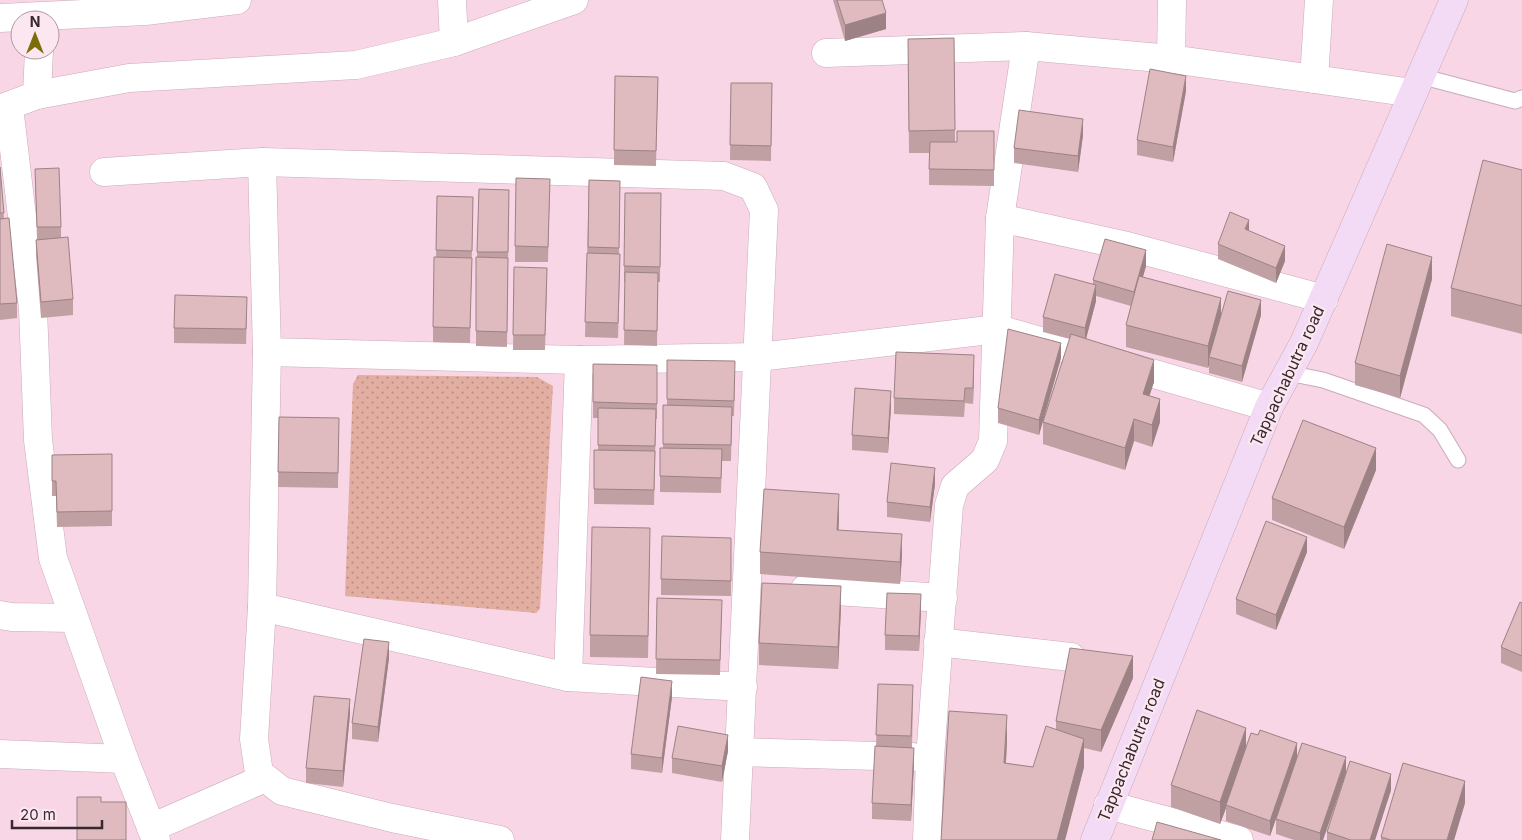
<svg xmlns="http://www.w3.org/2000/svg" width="1522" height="840" viewBox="0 0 1522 840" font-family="Inter,sans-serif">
<defs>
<pattern id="grass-dots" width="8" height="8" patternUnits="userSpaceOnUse" patternTransform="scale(1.25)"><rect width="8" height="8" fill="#e3aea2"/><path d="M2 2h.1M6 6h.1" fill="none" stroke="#b98e84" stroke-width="1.8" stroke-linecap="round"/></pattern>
</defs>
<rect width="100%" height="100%" fill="#f8d6e5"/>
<path fill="url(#grass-dots)" d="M358 375 537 377 553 386 540 609 536 613 345 596 353 384Z"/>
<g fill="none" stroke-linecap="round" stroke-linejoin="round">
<defs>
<g id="service">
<path d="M1420 76 1515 101 1522 98"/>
<path d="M1288 373 1323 380 1424 415 1440 430 1458 460"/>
</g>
<g id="minor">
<path d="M452 0 454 42"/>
<path d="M1319 0 1314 79 1413 93"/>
<path d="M0 18 145 11 237 0"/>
<path d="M826 53 1026 46 1171 59 1172 0"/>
<path d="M1171 59 1314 79"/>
<path d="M37 95 39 50"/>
<path d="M9 107 33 309 38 440 53 558 124 759 156 840"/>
<path d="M0 109 37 95 129 78 356 65 454 42 574 0"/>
<path d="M104 172 262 162"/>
<path d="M1000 218 1127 246 1324 299"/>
<path d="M267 352 579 360 758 357 998 329 1269 407"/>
<path d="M805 589 943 598"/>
<path d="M262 607 568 677 743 687"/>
<path d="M0 615 12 617 73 618"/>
<path d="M938 642 1071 657"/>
<path d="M568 677 579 360"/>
<path d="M738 752 912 757"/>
<path d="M0 754 124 759"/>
<path d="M1108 805 1239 840"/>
<path d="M151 828 265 778"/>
<path d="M500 840 392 818 282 791 259 773 254 739 262 607 267 352 262 162 724 176 753 187 764 210 735 840"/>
<path d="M927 840 930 758 949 505 955 486 985 460 993 441 1000 218 1026 46"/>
</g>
<path id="secondary" d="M1095 840 1269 407 1304 343 1454 0"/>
</defs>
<use href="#service" stroke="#cbaab9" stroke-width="17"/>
<use href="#minor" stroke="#cbaab9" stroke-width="29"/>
<use href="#secondary" stroke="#cbaab9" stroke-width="29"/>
<use href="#service" stroke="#fff" stroke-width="15"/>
<use href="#minor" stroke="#fff" stroke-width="28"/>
<use href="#secondary" stroke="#f4dbf5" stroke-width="28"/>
</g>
<g fill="#c0a0a3">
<path d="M833 0H882L886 29 845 41Z"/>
<path d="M954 38 955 142 994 131V186L929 185V153H909L908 61Z"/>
<path d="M615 76 658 77 656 166 614 165Z"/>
<path d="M731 83H772L771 161 730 160Z"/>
<path d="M1186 91 1173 162 1137 155V140Z"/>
<path d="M1083 135 1078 172 1014 163V148Z"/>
<path d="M0 167 4 219 17 303V318L0 320Z"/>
<path d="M35 169 61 227V238L73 299V315L41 318 36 255V240L37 239Z"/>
<path d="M1522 170V334L1451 316V288Z"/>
<path d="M550 179 548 262H515V246Z"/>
<path d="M589 180 620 181 619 254 620 269 618 338 585 337Z"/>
<path d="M479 189 509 190 507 347 476 346V257H477Z"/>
<path d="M661 193 660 282H658L657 346 624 345 625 282H624V266Z"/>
<path d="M437 196 473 197 470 343 433 342V327L436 258Z"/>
<path d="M1249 231 1285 261 1276 283 1218 259V244Z"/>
<path d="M1146 266 1143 277 1221 315H1261L1242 382 1209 373V365L1208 368 1126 347V325L1131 306 1096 296V301L1086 338 1154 382 1149 396 1160 422 1152 447 1134 441 1125 470 1043 444V422L1070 339 1043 332V317L1093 285V280Z"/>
<path d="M514 267 547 283 545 350H513Z"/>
<path d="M1432 279 1400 398 1355 385V363Z"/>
<path d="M247 312 246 344 174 343V328Z"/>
<path d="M1061 358 1039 435 998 423V408Z"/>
<path d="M667 360 735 377 734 416H732L731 461H722L721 493 660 492V448H663V405H667Z"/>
<path d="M593 364 657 365V419H656L654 505 594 504V450H598V418H593Z"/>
<path d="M974 371 973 404 965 403 964 417 894 414V398Z"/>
<path d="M891 406 888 453 852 450V435Z"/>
<path d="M279 417 339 418 338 488 278 487Z"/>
<path d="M112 454V526L57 527 56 496H52V455Z"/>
<path d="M1376 470 1344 549 1272 520V498Z"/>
<path d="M935 484 930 522 887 517V502Z"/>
<path d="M839 516V530L902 556 900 584 760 574V552Z"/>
<path d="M650 550 648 658 590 657V635Z"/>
<path d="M1307 552 1276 630 1236 614V599Z"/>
<path d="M731 553V596L661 595V579Z"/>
<path d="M657 598 722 600 720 675 656 674Z"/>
<path d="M1522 603V672L1501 663V647Z"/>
<path d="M841 608 838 669 759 665V643Z"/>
<path d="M921 609 919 651 885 650V635Z"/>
<path d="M389 658 378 742 352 739V723Z"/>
<path d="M1133 678 1101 752 1084 748V767L1065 840H941L1007 742 1006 763 1033 767 1056 730V721Z"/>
<path d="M878 684 913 700 912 748 914 764 911 821 872 819V803L876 746Z"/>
<path d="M672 697 662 773 631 769V754Z"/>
<path d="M350 714 343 787 306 783V768Z"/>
<path d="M1246 747 1297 758 1270 836 1226 821V808L1220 824 1171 807V785Z"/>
<path d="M728 751 722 782 672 773V758Z"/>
<path d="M1346 773 1323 840H1294L1276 834V819Z"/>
<path d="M1391 790 1375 840H1327V832Z"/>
<path d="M1465 803 1454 840H1381V837Z"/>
</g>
<g fill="#9c8285">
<path d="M886 13V29L845 41V25Z"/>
<path d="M1186 76V91L1173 162V147Z"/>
<path d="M1083 119V135L1078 172V156Z"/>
<path d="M1249 220V235L1245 229Z"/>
<path d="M1285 246V261L1276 283V268Z"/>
<path d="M1146 250V266L1134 307V292Z"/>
<path d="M1432 257V279L1400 398V376Z"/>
<path d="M1096 285V301L1085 343V328Z"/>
<path d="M1221 298V320L1209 357V365L1208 368V346Z"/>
<path d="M1261 300V315L1242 382V366Z"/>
<path d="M1061 343V358L1039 435V420Z"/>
<path d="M974 355V371L973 404V388Z"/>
<path d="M1154 360V382L1143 416V394Z"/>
<path d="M891 391V406L888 453V438Z"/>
<path d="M1160 399V422L1152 447V425Z"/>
<path d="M1134 419V441L1125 470V448Z"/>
<path d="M1376 448V470L1344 549V527Z"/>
<path d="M935 468V484L930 522V507Z"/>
<path d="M839 494V516L837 552V530Z"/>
<path d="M902 534V556L900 584V562Z"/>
<path d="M1307 537V552L1276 630V615Z"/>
<path d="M841 586V608L838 669V647Z"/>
<path d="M921 594V609L919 651V636Z"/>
<path d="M389 642V658L378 742V727Z"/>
<path d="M1133 656V678L1101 752V730Z"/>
<path d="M672 681V697L662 773V758Z"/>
<path d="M350 699V714L343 787V771Z"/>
<path d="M1007 715V742L1004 791V763Z"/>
<path d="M1246 728V750L1226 805V808L1220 824V802Z"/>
<path d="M728 735V751L722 782V766Z"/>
<path d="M1084 739V767L1065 840H1057Z"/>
<path d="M1297 743V758L1270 836V821Z"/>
<path d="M914 748V764L911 821V805Z"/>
<path d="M1346 757V773L1323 840H1320V833Z"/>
<path d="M1391 774V790L1375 840H1370Z"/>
<path d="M1465 781V803L1454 840H1447Z"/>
</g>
<g fill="#dfbabe" stroke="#9c8285">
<path d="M837 0H882L886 13 845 25Z"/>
<path d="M954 38 955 130 909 131 908 39Z"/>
<path d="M1150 69 1186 76 1173 147 1137 140Z"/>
<path d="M615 76 658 77 656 151 614 150Z"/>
<path d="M731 83H772L771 146 730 145Z"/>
<path d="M1019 110 1083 119 1078 156 1014 148Z"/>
<path d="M957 131H994V170L929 169 930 142H957Z"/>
<path d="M1483 160 1522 170V306L1451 288Z"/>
<path d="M0 167 4 213H0Z"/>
<path d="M59 168 61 227H37L35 169Z"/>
<path d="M516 178 550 179 548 247 515 246Z"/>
<path d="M589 180 620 181 619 248 588 247Z"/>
<path d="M479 189 509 190 508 252H477Z"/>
<path d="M625 193H661L660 267 624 266Z"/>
<path d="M437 196 473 197 472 251 436 250Z"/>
<path d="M1230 212 1249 220 1245 229 1285 246 1276 268 1218 244Z"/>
<path d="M9 218 17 303 0 304V219Z"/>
<path d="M68 237 73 299 41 302 36 240Z"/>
<path d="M1105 239 1146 250 1134 292 1093 280Z"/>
<path d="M1387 244 1432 257 1400 376 1355 363Z"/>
<path d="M587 253 620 254 618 323 585 322Z"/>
<path d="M434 257 472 258 470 328 433 327Z"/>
<path d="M476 257 508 258 507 332 476 331Z"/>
<path d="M514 267 547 268 545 335H513Z"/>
<path d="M625 272 658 273 657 331 624 330Z"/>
<path d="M1055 274 1096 285 1085 328 1043 317Z"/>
<path d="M1139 276 1221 298 1208 346 1126 325Z"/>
<path d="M1228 291 1261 300 1242 366 1209 357Z"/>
<path d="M175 295 247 297 246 329 174 328Z"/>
<path d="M1008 329 1061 343 1039 420 998 408Z"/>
<path d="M1071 334 1154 360 1143 394 1160 399 1152 425 1134 419 1125 448 1043 422Z"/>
<path d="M896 352 974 355 973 388H965L964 401 894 398Z"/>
<path d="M667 360 735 361 734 401 667 399Z"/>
<path d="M593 364 657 365V404L593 402Z"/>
<path d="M855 388 891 391 888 438 852 435Z"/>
<path d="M663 405 732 407 731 445 663 444Z"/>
<path d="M598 408 656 409 655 446 598 445Z"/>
<path d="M279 417 339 418 338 473 278 472Z"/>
<path d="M1303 420 1376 448 1344 527 1272 498Z"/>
<path d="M660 448 722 449 721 478 660 476Z"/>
<path d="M594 450 655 451 654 490 594 489Z"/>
<path d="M112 454V511L57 512 56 481H52V455Z"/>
<path d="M891 463 935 468 930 507 887 502Z"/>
<path d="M764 489 839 494 837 530 902 534 900 562 760 552Z"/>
<path d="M1266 521 1307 537 1276 615 1236 599Z"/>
<path d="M592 527 650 528 648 636 590 635Z"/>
<path d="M662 536 731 538V581L661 579Z"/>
<path d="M762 583 841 586 838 647 759 643Z"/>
<path d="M887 593 921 594 919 636 885 635Z"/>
<path d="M657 598 722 600 720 660 656 659Z"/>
<path d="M1520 602 1522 603V656L1501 647Z"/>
<path d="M364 639 389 642 378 727 352 723Z"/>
<path d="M1070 648 1133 656 1101 730 1056 721Z"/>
<path d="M641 677 672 681 662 758 631 754Z"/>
<path d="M878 684 913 685 911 736 876 735Z"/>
<path d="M314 696 350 699 343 771 306 768Z"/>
<path d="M1197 710 1246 728 1220 802 1171 785Z"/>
<path d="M949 711 1007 715 1004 763 1033 767 1046 726 1084 739 1057 840H941Z"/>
<path d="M678 726 728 735 722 766 672 758Z"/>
<path d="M1260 730 1297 743 1270 821 1226 805 1251 733 1258 735Z"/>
<path d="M1302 743 1346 757 1320 833 1276 819Z"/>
<path d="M875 746 914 748 911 805 872 803Z"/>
<path d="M1350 761 1391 774 1370 840H1351L1327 832Z"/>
<path d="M1403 763 1465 781 1447 840H1391L1381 837Z"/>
<path d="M77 797H101V802H126V840H77Z"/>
<path d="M1157 822 1221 840H1152Z"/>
</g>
<g text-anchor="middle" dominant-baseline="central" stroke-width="4.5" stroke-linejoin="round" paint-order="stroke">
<g font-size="16" fill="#35292e" stroke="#fce7f0">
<text transform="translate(1287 376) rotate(-65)">Tappachabutra road</text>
<text transform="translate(1131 750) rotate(-68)">Tappachabutra road</text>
</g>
</g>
<g transform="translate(35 35)"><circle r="24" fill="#fce7f0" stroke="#ac9ba2"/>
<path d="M0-4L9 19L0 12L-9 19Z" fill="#7b6d07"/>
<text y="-8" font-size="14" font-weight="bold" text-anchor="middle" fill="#35292e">N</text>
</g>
<path d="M12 820v8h90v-8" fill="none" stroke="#35292e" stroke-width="2.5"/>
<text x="20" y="820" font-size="15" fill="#35292e" stroke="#fce7f0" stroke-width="4" paint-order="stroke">20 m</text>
</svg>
